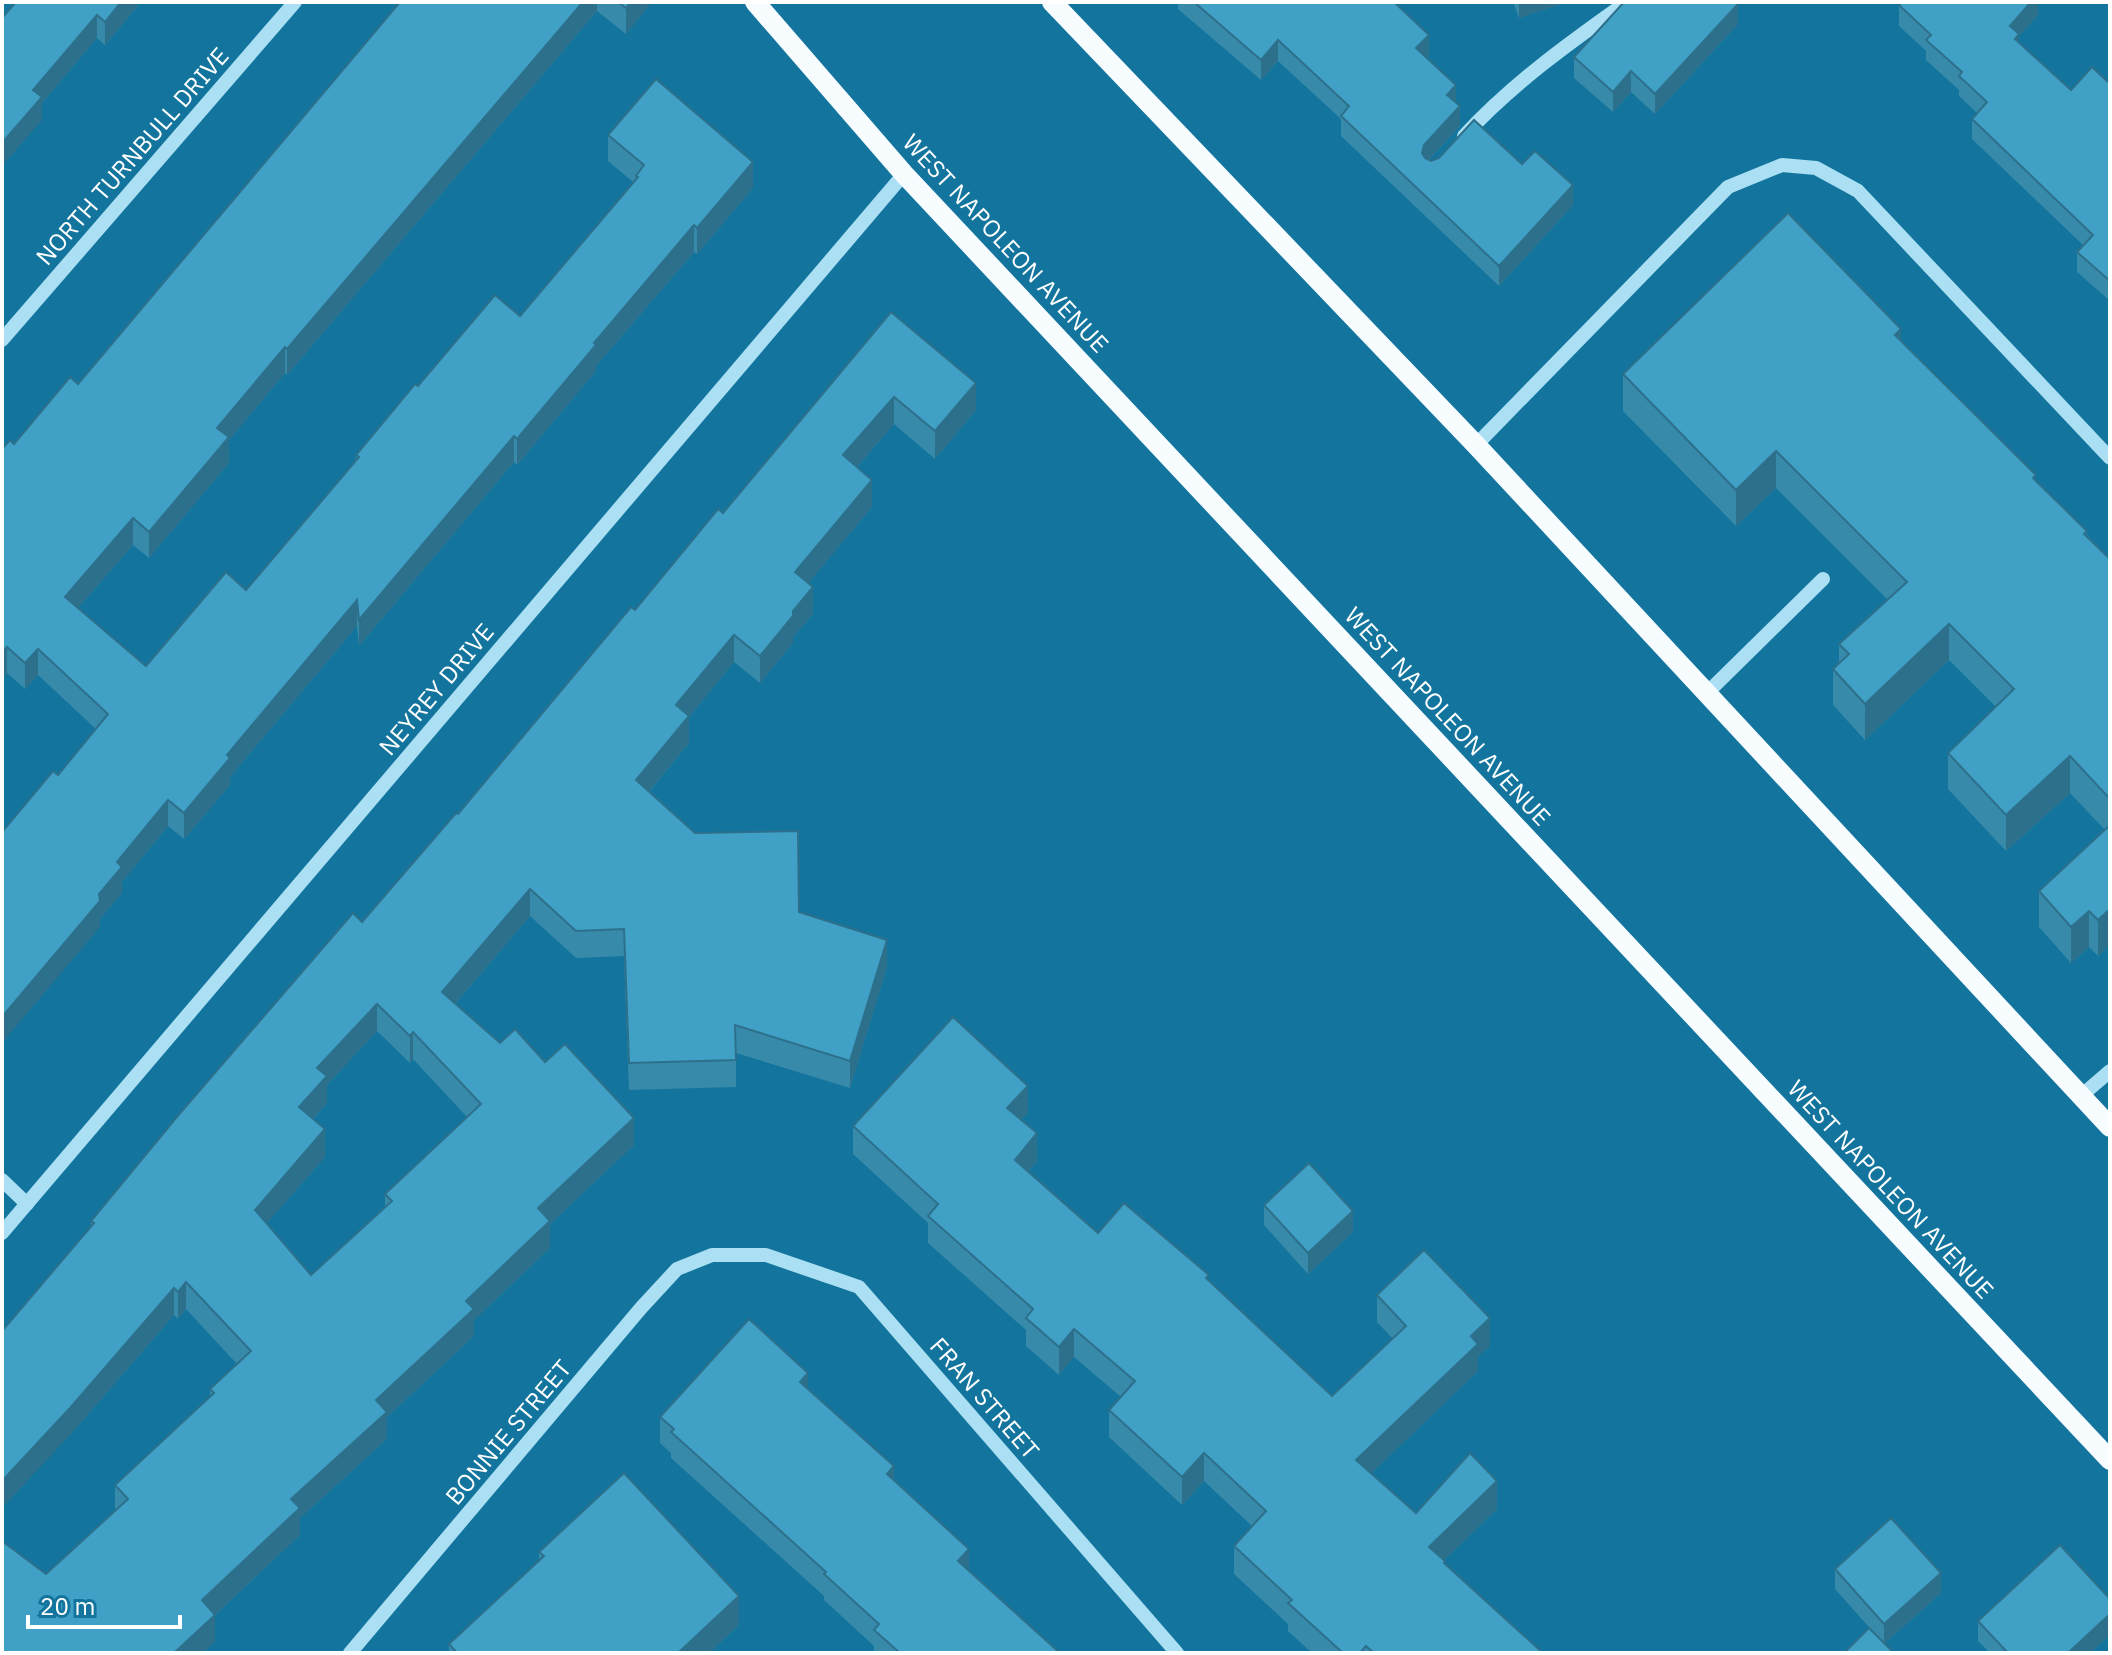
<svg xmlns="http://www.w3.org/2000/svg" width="2112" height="1655" viewBox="0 0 2112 1655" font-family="'IBM Plex Sans',sans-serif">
<rect width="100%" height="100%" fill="#13759e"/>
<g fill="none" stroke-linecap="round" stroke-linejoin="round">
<g stroke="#aadff4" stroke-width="14">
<path d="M1464 136C1512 84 1569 43 1627 2"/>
<path d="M2 340 295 2"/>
<path d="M1476 445 1728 187 1782 165 1816 168 1858 191 2110 458"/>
<path d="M1707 693 1823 579"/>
<path d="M2081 1096 2110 1071"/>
<path d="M2 1180 27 1204"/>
<path d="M2 1233 904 174"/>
<path d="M350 1653 641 1308 677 1269 712 1255H766L859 1287 1177 1653"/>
</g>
<g stroke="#f7fcff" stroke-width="20">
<path d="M755 2 904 174 2110 1460"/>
<path d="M1052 2 1476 445 2110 1127"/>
</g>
</g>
<g fill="#378aaa" fill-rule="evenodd">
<path d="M141 2 105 45 97 38 42 103V120L2 19Z"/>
<path d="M400 2H652L626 34 597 11 287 375 285 373 229 440V463L149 558 133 545 78 608 146 666 246 590 356 461V455L418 386 520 316 633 182 608 161V135L753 188 697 254 694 252 596 366V371L517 465 514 462 359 646 357 626 230 777V785L184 839 168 826 122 882V893L100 919V927L58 775 96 729 38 675 25 689 7 673 2 679V449L14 444 78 384Z"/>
<path d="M1178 2H1394L1429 55 1427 58 1456 103 1460 126 1429 160 1522 164 1573 205 1499 286 1341 136V119L1278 61 1261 80 1178 9Z"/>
<path d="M1513 2H1567L1519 18Z"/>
<path d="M2038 2V15L2019 36V43L2071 90 2110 84V301L2077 272V252L2083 245 1972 139V119L1977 113 1959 96V90L1926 60V51L1899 26V5Z"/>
<path d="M1738 24 1655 114 1631 92 1613 112 1574 78V57Z"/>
<path d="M891 312 976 410 935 459 894 424 857 467 872 507 808 583 813 614 793 637V643L760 683 734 662 689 717V743L649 792 695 833 799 912 887 967 850 1088 736 1053V1087L629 1090 624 956 576 958 530 916 455 1004 500 1043 545 1062 634 1145 550 1224V1248L474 1320V1336L387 1417V1439L300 1518V1535L215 1615V1642L46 1574 115 1510V1485L210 1397V1389L237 1364 186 1309 178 1319 174 1315 70 1435 91 1221 362 922 458 814 635 610 723 513ZM377 1031 410 1063 413 1059 467 1117 385 1194V1206L311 1275 266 1224 325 1157 313 1119 327 1103V1085Z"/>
<path d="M1901 340 2110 559V945L2098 956 2089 947 2071 963 2039 927V891L2105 830 2070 793 2006 851 1948 789V753L1996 707 1949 660 1865 740 1833 705V669L1839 663V644L1888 600 1776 488 1736 526 1623 411V374Z"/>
<path d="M1028 1113 1021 1120 1037 1161 1028 1172 1098 1233 1209 1281 1332 1396 1393 1339 1377 1322V1295L1490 1346 1478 1356V1371L1371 1473 1416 1513 1497 1509 1444 1560 1445 1564 1543 1653H1312L1288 1631V1624L1234 1574V1546L1252 1526 1204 1481 1182 1505 1109 1437V1410L1121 1397 1074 1357 1059 1375 1026 1346V1330L928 1243V1223L853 1154V1126Z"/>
<path d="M1264 1205 1353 1232 1308 1274 1264 1225Z"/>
<path d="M808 1389 894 1481 969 1572 1060 1653H874V1646L824 1600V1596L671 1458V1453L660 1443V1417Z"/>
<path d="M539 1552 739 1625 709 1653H449V1644L539 1560Z"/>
<path d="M1835 1569 1941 1593 1884 1644 1835 1589Z"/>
<path d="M2110 1599V1635L2090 1653H1990L1978 1641V1621Z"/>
</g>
<g fill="#2d708b">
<path d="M121 2H141L105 45V22Z"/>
<path d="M583 2H597V11L287 375V349Z"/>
<path d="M631 2H652L626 34V8Z"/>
<path d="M1519 2H1567L1519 18Z"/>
<path d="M2031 2H2038V15L2019 36V55L2010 26Z"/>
<path d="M1738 4V24L1655 114V94Z"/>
<path d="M97 15V38L42 103V120L2 166V143L33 90Z"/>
<path d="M1429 35V55L1416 69V48Z"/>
<path d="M1278 40V61L1261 80V60Z"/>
<path d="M1631 71V92L1613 112V92Z"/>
<path d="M1456 85V105L1447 95Z"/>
<path d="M1460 106V126L1424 165 1422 153 1424 145Z"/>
<path d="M753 162V188L697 254V228Z"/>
<path d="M1573 185V205L1499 286V266Z"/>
<path d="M694 225V252L596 366V371L517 465V439L594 343Z"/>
<path d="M1901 329V365L1895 335Z"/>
<path d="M285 347V373L229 440V463L149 558V532L217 428Z"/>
<path d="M976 383V410L935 459V431Z"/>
<path d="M894 397V424L843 483V455Z"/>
<path d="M514 436V462L359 646V620Z"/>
<path d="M1776 451V488L1736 526V490Z"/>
<path d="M872 480V507L795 599V572Z"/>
<path d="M133 518V545L65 623V597Z"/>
<path d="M813 587V614L793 637V643L760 683V656L793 611Z"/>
<path d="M357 600V626L230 777V785L184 839V813L227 755Z"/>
<path d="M1949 624V660L1865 740V704Z"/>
<path d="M734 635V662L689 717V743L636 807V780L676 705Z"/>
<path d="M7 647V673L2 679V653Z"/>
<path d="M38 649V675L25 689V663Z"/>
<path d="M2070 756V793L2006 851V815Z"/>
<path d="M168 800V826L122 882V893L100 919V927L2 1043V1017L117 862Z"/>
<path d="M530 889V916L442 1019V992Z"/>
<path d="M2110 909V945L2098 956V920Z"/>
<path d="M2089 911V947L2071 963V927Z"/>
<path d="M887 940V967L850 1088V1061Z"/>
<path d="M377 1004V1031L327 1085V1103L299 1134V1107L317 1068Z"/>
<path d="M413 1032V1059L410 1063V1036Z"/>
<path d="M1028 1086V1113L1007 1135V1108Z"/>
<path d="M634 1118V1145L550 1224V1248L474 1320V1336L387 1417V1439L300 1518V1535L202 1627V1600L376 1400 466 1301 538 1208Z"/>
<path d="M325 1129V1157L255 1237V1210Z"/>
<path d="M1037 1133V1161L1015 1187V1160Z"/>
<path d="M1353 1211V1232L1308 1274V1253Z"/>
<path d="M186 1282V1309L178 1319V1292Z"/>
<path d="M174 1288V1315L70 1435 2 1508V1481Z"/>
<path d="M1490 1318V1346L1478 1356V1371L1356 1488V1460L1471 1336Z"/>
<path d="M1074 1329V1357L1059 1375V1347Z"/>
<path d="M808 1373V1399L800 1382Z"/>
<path d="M1204 1453V1481L1182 1505V1477Z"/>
<path d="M894 1466V1492L887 1474Z"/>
<path d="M1497 1481V1509L1429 1575V1547Z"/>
<path d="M969 1549V1575L958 1561Z"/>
<path d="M1941 1573V1593L1884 1644V1624Z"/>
<path d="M739 1596V1625L709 1653H678Z"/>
<path d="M2110 1614V1635L2090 1653H2068Z"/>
<path d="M215 1615V1642L203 1653H174Z"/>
</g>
<g fill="#40a0c6" stroke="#2d708b" stroke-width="2" fill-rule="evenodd">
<path d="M16 2H121L105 22 97 15 33 90 42 97 2 143V18Z"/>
<path d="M400 2H583L287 349 285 347 217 428 229 437 149 532 133 518 65 597 146 666 226 572 246 590 359 457 356 455 415 384 418 386 495 295 520 316 638 177 636 176 644 165 608 135 656 79 753 162 697 228 694 225 594 343 596 345 517 439 514 436 359 620 357 600 227 755 230 758 184 813 168 800 117 862 122 867 99 894 100 901 2 1017V832L53 771 58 775 108 714 38 649 25 663 7 647 2 653V449L10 440 14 444 70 377 78 384Z"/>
<path d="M618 2H631L626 8Z"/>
<path d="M1194 2H1394L1429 35 1416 48 1456 85 1447 95 1460 106 1424 145 1422 153 1425 158 1431 161 1439 158 1474 120 1522 164 1535 151 1573 185 1499 266 1341 116 1349 106 1278 40 1261 60Z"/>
<path d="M1624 2H1736L1738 4 1655 94 1631 71 1613 92 1574 57Z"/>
<path d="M1902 2H2031L2010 26 2019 34 2015 39 2071 90 2092 67 2110 84V281L2077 252 2093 235 1972 119 1987 102 1959 76 1962 72 1926 40 1931 35 1899 5Z"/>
<path d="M1788 213 1901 329 1895 335 2036 475 2033 478 2087 531 2084 534 2110 559V799L2070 756 2006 815 1948 753 2014 689 1949 624 1865 704 1833 669 1849 654 1839 644 1907 582 1776 451 1736 490 1623 374Z"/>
<path d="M891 312 976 383 935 431 894 397 843 455 872 480 795 572 813 587 793 611V616L760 656 734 635 676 705 689 716 636 780 695 833 798 831 799 912 887 940 850 1061 735 1025 736 1060 629 1063 624 929 576 931 530 889 442 992 500 1043 515 1029 545 1062 565 1044 634 1118 538 1208 550 1221 466 1301 474 1309 376 1400 387 1412 291 1499 300 1508 202 1600 215 1615 174 1653H2V1541L46 1574 128 1499 115 1485 214 1393 210 1389 251 1351 186 1282 178 1292 174 1288 70 1408 2 1481V1331L94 1223 91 1221 176 1118 353 913 362 922 456 813 458 814 631 607 635 610 718 509 723 513ZM377 1004 410 1036 413 1032 481 1104 385 1194 392 1201 311 1275 255 1210 325 1129 299 1107 327 1076 317 1068Z"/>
<path d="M2110 825V909L2098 920 2089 911 2071 927 2039 891Z"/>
<path d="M953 1017 1028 1086 1007 1108 1037 1133 1015 1160 1098 1233 1124 1203 1209 1275 1206 1278 1332 1396 1406 1326 1377 1295 1424 1250 1490 1318 1471 1336 1478 1344 1356 1460 1416 1513 1470 1453 1497 1481 1429 1547 1445 1561 1444 1563 1543 1653H1374L1366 1646 1360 1653H1343L1288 1603 1292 1600 1234 1546 1266 1511 1204 1453 1182 1477 1109 1410 1135 1381 1074 1329 1059 1347 1026 1318 1033 1309 928 1216 938 1204 853 1126Z"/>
<path d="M1309 1163 1353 1211 1308 1253 1264 1205Z"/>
<path d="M749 1319 808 1373 800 1382 894 1466 887 1474 969 1549 958 1561 1060 1653H900L874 1630 879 1624 824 1574 826 1572 671 1432 674 1429 660 1417Z"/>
<path d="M624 1473 739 1596 678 1653H457L449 1644 544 1556 539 1552Z"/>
<path d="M1891 1518 1941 1573 1884 1624 1835 1569Z"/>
<path d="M2060 1545 2110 1599V1614L2068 1653H2008L1978 1621Z"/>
<path d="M1869 1628 1894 1653H1844Z"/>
</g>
<g text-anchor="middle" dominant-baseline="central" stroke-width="8" stroke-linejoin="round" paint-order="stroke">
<g font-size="24" fill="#fff" stroke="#13759e">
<text transform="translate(132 156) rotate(-49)">NORTH TURNBULL DRIVE</text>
<text transform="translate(1006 243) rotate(47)">WEST NAPOLEON AVENUE</text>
<text transform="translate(436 689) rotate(-50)">NEYREY DRIVE</text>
<text transform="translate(1448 716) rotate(47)">WEST NAPOLEON AVENUE</text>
<text transform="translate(1891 1189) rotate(47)">WEST NAPOLEON AVENUE</text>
<text transform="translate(985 1398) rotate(49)">FRAN STREET</text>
<text transform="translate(508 1432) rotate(-50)">BONNIE STREET</text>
</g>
</g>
<rect width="2112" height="1655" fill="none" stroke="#ffffff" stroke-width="8"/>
<path d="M28 1615v12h152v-12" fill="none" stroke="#ffffff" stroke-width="4"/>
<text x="40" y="1615" font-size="24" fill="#ffffff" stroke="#13759e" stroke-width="6" paint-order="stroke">20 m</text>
</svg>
